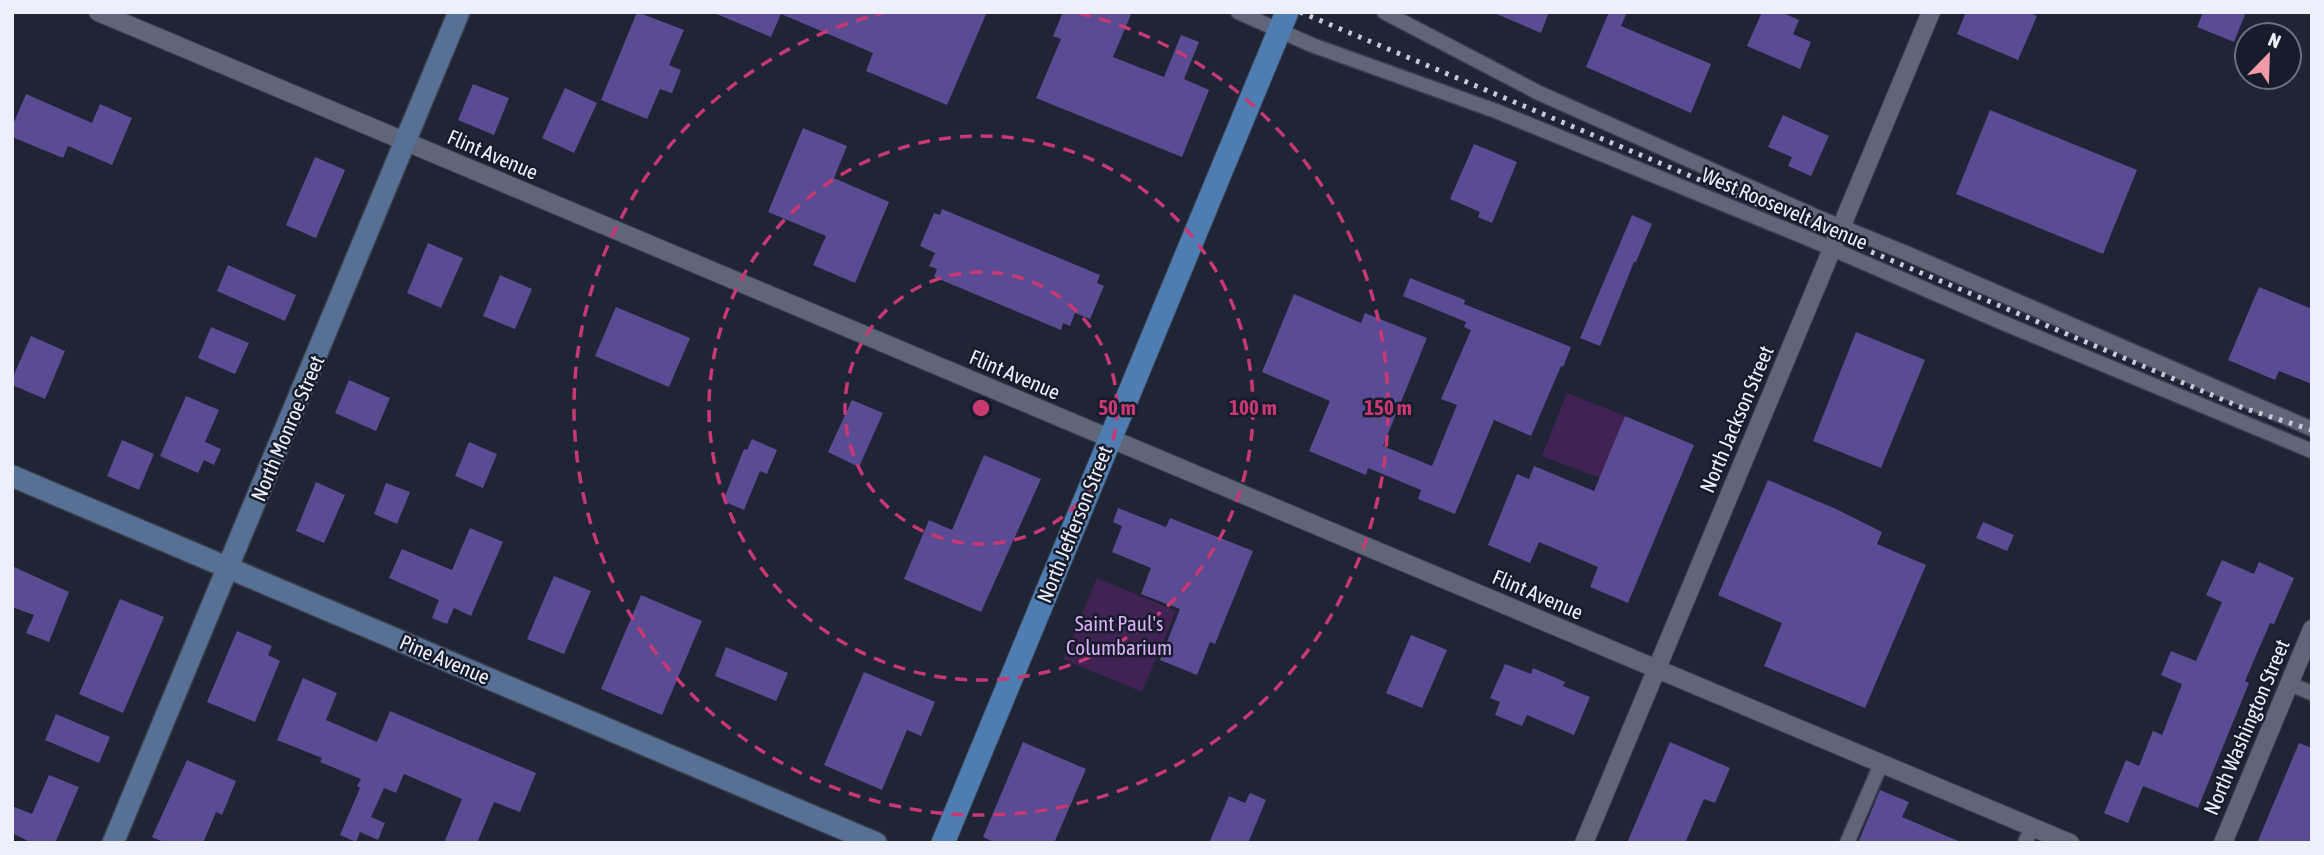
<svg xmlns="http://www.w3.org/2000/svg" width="2324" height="855" viewBox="0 0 2324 855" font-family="'Asap Condensed',sans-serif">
<rect width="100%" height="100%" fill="#202535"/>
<g fill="#402254">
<path d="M1567 393 1625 416 1600 478 1542 456Z"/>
<path d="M1097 578 1176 611 1142 692 1063 659Z"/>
</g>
<g fill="#5a4b94">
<path d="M637 12 684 30 669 65 681 70 672 93 660 89 647 119 601 100Z"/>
<path d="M712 12H987L947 105 866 71 873 53 781 14 771 37Z"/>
<path d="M1063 12H1132L1113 57 1164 77 1181 35 1199 42 1184 79 1209 90 1182 157 1036 98 1061 39 1053 36Z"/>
<path d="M1492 12H1549L1541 33Z"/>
<path d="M1609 12H1627L1621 26 1711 64 1691 113 1586 67Z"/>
<path d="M1762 12H1781L1799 20 1793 34 1811 42 1800 69 1747 46Z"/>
<path d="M1966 12H2028L2037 16 2018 60 1957 34Z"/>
<path d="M2203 12H2246L2234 42 2197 27Z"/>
<path d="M473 84 509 98 494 135 458 120Z"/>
<path d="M565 88 597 103 574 153 542 138Z"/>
<path d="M26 94 92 123 100 104 132 118 112 165 68 146 63 158 12 137V127Z"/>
<path d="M1990 110 2137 170 2103 254 1956 194Z"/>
<path d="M1783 115 1829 136 1811 176 1788 166 1792 157 1768 147Z"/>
<path d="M803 128 847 146 834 178 889 202 855 283 813 265 826 236 768 212Z"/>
<path d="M1474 144 1517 162 1492 223 1478 217 1480 212 1450 199Z"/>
<path d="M315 157 345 170 316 238 286 225Z"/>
<path d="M942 209 1100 275 1097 283 1104 286 1090 319 1075 313 1070 326 1063 323 1061 330 934 277 937 269 929 266 935 253 920 246 934 213 940 215Z"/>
<path d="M1632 215 1652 224 1636 262H1634L1600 346 1580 338Z"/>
<path d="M428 243 463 258 441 308 407 293Z"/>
<path d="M228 265 296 295 285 321 217 291Z"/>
<path d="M500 275 532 289 515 329 483 316Z"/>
<path d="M1410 278 1465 300 1464 304 1571 347 1563 367 1561 366 1531 436 1494 420 1455 514 1418 499 1421 490 1368 468 1366 475 1309 451 1330 401 1262 372 1294 294 1361 323 1365 313 1427 338 1383 446 1432 466 1457 405 1441 399 1471 330 1464 327 1466 322 1403 296Z"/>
<path d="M2259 287 2312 309V384L2279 371 2275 380 2228 360Z"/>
<path d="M616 307 690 338 669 387 595 356Z"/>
<path d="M211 327 249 343 235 374 198 358Z"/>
<path d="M1856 332 1925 360 1881 468 1813 441Z"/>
<path d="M31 336 65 351 45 399 12 385V379Z"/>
<path d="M349 380 390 398 376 431 335 413Z"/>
<path d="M186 396 219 410 205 442 221 449 214 465 204 460 198 473 160 456Z"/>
<path d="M852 400 883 413 859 467 828 452Z"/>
<path d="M1625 416 1694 445 1628 603 1590 587 1598 567 1539 542 1530 563 1488 545 1517 474 1529 479 1534 466 1594 491Z"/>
<path d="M752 439 777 450 767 474 760 471 744 510 723 501 744 449 747 450Z"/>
<path d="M122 440 154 454 139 490 107 476Z"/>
<path d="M469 442 497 454 483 488 455 476Z"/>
<path d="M984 455 1041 479 981 612 904 579 929 520 952 530Z"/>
<path d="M1768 480 1836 509 1882 532 1877 544 1926 565 1865 708 1764 666 1782 623 1718 595Z"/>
<path d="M316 482 345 495 324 543 296 531Z"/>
<path d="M386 483 410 492 397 524 374 514Z"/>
<path d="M1118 508 1166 527 1170 518 1253 551 1215 644 1210 642 1197 675 1160 660 1180 609 1141 594 1151 568 1112 552 1122 526 1113 522Z"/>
<path d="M1983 522 2014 535 2007 551 1976 538Z"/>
<path d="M470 528 503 542 471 616 454 608 447 624 432 618 439 600 389 578 402 549 452 570Z"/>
<path d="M2222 560 2254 574 2259 562 2294 578 2274 624 2270 623 2245 681 2249 683 2198 808 2143 786 2128 823 2104 813 2126 760 2139 766 2153 731 2162 735 2182 684 2161 675 2171 651 2196 661 2222 602 2206 595Z"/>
<path d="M12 566 69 592 49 642 26 633 34 615 12 607Z"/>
<path d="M554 576 591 591 564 654 527 639Z"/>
<path d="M641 595 702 621 662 715 601 689Z"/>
<path d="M120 599 164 617 123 713 79 694Z"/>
<path d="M237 631 272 646 268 655 280 661 255 722 207 702Z"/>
<path d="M1411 635 1447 650 1422 708 1386 693Z"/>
<path d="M726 647 788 673 776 701 715 676Z"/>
<path d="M1505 664 1531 674 1533 668 1565 682 1563 686 1590 697 1574 735 1527 715 1522 726 1495 715 1500 702 1490 698Z"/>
<path d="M864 672 935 702 921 736 907 730 882 790 824 765Z"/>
<path d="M303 678 337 693 326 720 377 742 390 711 536 773 520 812 494 802 477 843H444L462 799 404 774 396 793 384 788 371 817 385 823 378 840 360 832 356 842 340 835 360 788 357 786 361 779 320 762 322 758 277 740Z"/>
<path d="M56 714 110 737 99 763 45 740Z"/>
<path d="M1023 742 1086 769 1054 843H996L983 837Z"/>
<path d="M1670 742 1730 768 1715 803 1704 799 1685 843H1627Z"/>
<path d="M2299 743 2312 748V843H2257Z"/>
<path d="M187 760 236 781 222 815 216 812 203 843H165L152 837Z"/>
<path d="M49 775 79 787 55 843H32L12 833V806L32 814Z"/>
<path d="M1880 790 1909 802 1902 817 1963 843H1858Z"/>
<path d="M1250 793 1266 800 1248 843H1209L1229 796 1245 803Z"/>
</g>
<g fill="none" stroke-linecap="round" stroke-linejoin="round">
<defs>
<g id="minor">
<path d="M1238 12 1312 45 1496 111 1807 238 2001 322 2312 451"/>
<path d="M1384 12 1539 93 1815 216 1906 253 2312 429"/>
<path d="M2289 684 2312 693"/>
<path d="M1847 843 1881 764"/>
<path d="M2025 843 2032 827"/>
</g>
<g id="tertiary">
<path d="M98 12 2070 843"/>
<path d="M1584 843 1931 12"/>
<path d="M2223 843 2312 629"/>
</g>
<g id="secondary">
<path d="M12 476 876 843"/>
<path d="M113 843 459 12"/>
</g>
<path id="primary" d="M943 843 1287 12"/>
</defs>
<use href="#minor" stroke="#3c404d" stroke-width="17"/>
<use href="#tertiary" stroke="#3c404d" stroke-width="20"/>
<use href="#secondary" stroke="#3c404d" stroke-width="24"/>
<use href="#primary" stroke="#3c404d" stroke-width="25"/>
<use href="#minor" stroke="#606679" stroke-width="14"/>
<use href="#tertiary" stroke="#606679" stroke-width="18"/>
<use href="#secondary" stroke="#577196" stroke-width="21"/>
<use href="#primary" stroke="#4e7db3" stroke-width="23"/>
<path stroke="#c7cad7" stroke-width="5" stroke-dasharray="3.5 7" stroke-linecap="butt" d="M1300 12 2243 408 2312 430"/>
</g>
<g fill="none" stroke="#c83873" stroke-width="3.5" stroke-dasharray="12 9">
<circle cx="981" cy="408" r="136"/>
<circle cx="981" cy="408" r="272"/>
<path d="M1079 13A407 407 0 1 1 883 13"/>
</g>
<g text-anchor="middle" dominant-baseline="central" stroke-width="5" stroke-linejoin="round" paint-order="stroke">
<g font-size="21" fill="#edf0fc" stroke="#171c2b">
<text transform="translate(493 154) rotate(23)">Flint Avenue</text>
<text transform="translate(1785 208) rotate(23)">West Roosevelt Avenue</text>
<text transform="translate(1015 374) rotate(23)">Flint Avenue</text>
<text transform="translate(1736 419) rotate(-67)">North Jackson Street</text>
<text transform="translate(287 428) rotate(-67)">North Monroe Street</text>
<text transform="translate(1074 524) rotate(-68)">North Jefferson Street</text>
<text transform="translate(1538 594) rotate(23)">Flint Avenue</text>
<text transform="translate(445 659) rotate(23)">Pine Avenue</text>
<text transform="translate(2246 727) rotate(-67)">North Washington Street</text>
</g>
<g font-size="21" fill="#dcaefc" stroke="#171c2b">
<text x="1119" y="623">Saint Paul's<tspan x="1119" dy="24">Columbarium</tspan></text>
</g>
</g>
<circle cx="981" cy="408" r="10" fill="#c83873" stroke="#171c2b" stroke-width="3.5"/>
<g font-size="21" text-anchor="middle" font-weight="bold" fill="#c83873" stroke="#171c2b" stroke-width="5" stroke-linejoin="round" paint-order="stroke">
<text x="1117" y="415">50 m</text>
<text x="1253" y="415">100 m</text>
<text x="1388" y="415">150 m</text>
</g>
<rect width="2324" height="855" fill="none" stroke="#edf0fc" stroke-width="28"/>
<g transform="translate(2268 56) rotate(23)"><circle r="33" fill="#171c2b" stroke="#6d717f" stroke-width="2"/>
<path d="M0-5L12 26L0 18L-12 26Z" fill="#f39aa8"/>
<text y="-10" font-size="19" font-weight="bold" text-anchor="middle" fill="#edf0fc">N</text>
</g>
</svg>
